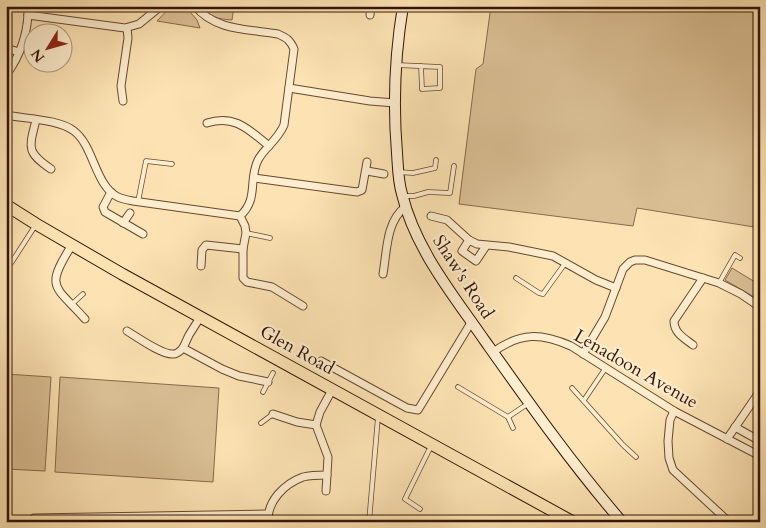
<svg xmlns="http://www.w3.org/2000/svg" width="766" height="528" viewBox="0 0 766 528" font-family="Cardo,serif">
<rect width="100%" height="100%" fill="#fde3b3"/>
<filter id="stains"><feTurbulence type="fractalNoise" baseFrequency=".004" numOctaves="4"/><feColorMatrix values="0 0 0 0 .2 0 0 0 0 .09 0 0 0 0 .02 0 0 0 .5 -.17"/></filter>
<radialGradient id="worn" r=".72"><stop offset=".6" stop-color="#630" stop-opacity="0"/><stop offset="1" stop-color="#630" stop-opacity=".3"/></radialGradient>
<g fill="#dbc095" stroke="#876a4d">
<path d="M171 6H185L197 20 200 28 157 21Z"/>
<path d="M200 6H234L232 20C218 19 210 17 200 6Z"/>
<path d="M491 6H760V228L637 208 633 226 459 204 476 69 483 64Z"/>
<path d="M732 268 760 285V296L754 297 725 280Z"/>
<path d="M6 374 51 377 45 471 6 469Z"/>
<path d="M60 377 219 388 213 482 55 472Z"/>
</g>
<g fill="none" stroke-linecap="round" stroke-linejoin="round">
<defs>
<g id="lane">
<path d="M397 65 440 67V88L422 89 421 66"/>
<path d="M398 172 413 173 435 168 436 160"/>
<path d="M404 196H414L428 192 450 193 454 166"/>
<path d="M138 202 146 161 172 164"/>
<path d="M246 233 270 238"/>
<path d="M6 271 35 226"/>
<path d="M516 278 539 293 543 294 566 262"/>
<path d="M719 283 735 255 740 258"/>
<path d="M72 304 83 294"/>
<path d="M458 387 508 417 513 428"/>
<path d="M572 388 623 445 636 457"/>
<path d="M263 392 273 373"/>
<path d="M584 400 605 369"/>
<path d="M508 417 529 403"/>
<path d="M261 423 273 414"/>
<path d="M420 509 405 499 431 446"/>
<path d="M667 519 671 522"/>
<path d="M18 522 34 518"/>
<path d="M369 522 378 417"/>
<path d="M550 522 555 513"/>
<path d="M713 522 721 513"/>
</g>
<g id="street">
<path d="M28 15 125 28 139 24 161 6"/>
<path d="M370 15 371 6"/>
<path d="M6 48 19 52"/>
<path d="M6 75C21 56 29 29 28 6"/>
<path d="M289 88 370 101 395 103"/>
<path d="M123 101 121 86 128 38 127 28"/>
<path d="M6 115C25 119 59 119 74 131 94 146 95 186 118 197 122 199 128 200 133 201L240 216C259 199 248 180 258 160 265 147 277 141 284 125L294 49C290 40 287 38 278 34 249 29 215 31 195 6"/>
<path d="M36 120C29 148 26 152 51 169"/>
<path d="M207 123C235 114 249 130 269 146"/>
<path d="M367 171 384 174"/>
<path d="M254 178 357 192 362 190 367 162"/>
<path d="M111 192 103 207 105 212 143 234"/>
<path d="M240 216 245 226 246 233 243 249V278L247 282 272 287 303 306"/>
<path d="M431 216 447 220 469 240 477 244 509 247 553 256 596 280 616 288"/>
<path d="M123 223 130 213"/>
<path d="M469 240 462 251 476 261 486 246"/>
<path d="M72 245C44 289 55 285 85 319"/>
<path d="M201 266 202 250 206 245 243 249"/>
<path d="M383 274C387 251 386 222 405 207"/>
<path d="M201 316 189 335 183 348 222 369 239 376 268 382"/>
<path d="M127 331C137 337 162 355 173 354 178 354 180 351 183 348"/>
<path d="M693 345C684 338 674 333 674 321L703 278"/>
<path d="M493 352C521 332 541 333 571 346L674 411 760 456"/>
<path d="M583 354 605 317 623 269 630 262 635 260H645L719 283 741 294 760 307"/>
<path d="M321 361 407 408 418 410 472 321"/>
<path d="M674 411 670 420 668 441 669 458 673 470 729 522"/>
<path d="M273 414 297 422 316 425"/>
<path d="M735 427 760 441"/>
<path d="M727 439 760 391"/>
<path d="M326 491 328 457 316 425 320 412 332 390"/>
<path d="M34 518 267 514"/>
<path d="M268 522C267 501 284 484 303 477 311 475 319 475 327 475"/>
</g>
<path id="secondary" d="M403 6C395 54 393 105 397 153 398 167 398 181 402 194 415 249 454 296 485 341 529 403 572 464 622 522"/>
<path id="primary" d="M6 205 36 224 122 274 573 522"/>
</defs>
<use href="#lane" stroke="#664830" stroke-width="5.5"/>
<use href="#street" stroke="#664830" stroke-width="9"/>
<use href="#secondary" stroke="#331405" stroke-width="12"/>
<use href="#primary" stroke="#331405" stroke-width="13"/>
<use href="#lane" stroke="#feedce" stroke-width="4"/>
<use href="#street" stroke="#feedce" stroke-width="7"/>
<use href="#secondary" stroke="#feedce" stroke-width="10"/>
<use href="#primary" stroke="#fde3b3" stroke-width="11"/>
</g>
<g text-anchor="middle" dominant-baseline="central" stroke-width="4.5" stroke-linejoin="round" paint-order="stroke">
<g font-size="18" fill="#331405" stroke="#feedce">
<text transform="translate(463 277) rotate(57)">Shaw's Road</text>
<text transform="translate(297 350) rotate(29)">Glen Road</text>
<text transform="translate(636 369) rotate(30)">Lenadoon Avenue</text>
</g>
</g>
<rect width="766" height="528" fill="none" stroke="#fde3b3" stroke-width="25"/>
<rect x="8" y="8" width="751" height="513" fill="none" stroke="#331405" stroke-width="2.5"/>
<rect x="12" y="12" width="741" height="503" fill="none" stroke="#331405"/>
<g transform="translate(48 48) rotate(233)"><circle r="24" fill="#feedce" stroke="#ad967e"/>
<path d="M0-4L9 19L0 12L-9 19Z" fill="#8f2418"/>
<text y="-8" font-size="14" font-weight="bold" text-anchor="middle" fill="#331405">N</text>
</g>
<rect width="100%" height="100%" filter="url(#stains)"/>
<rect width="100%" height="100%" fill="url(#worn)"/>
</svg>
